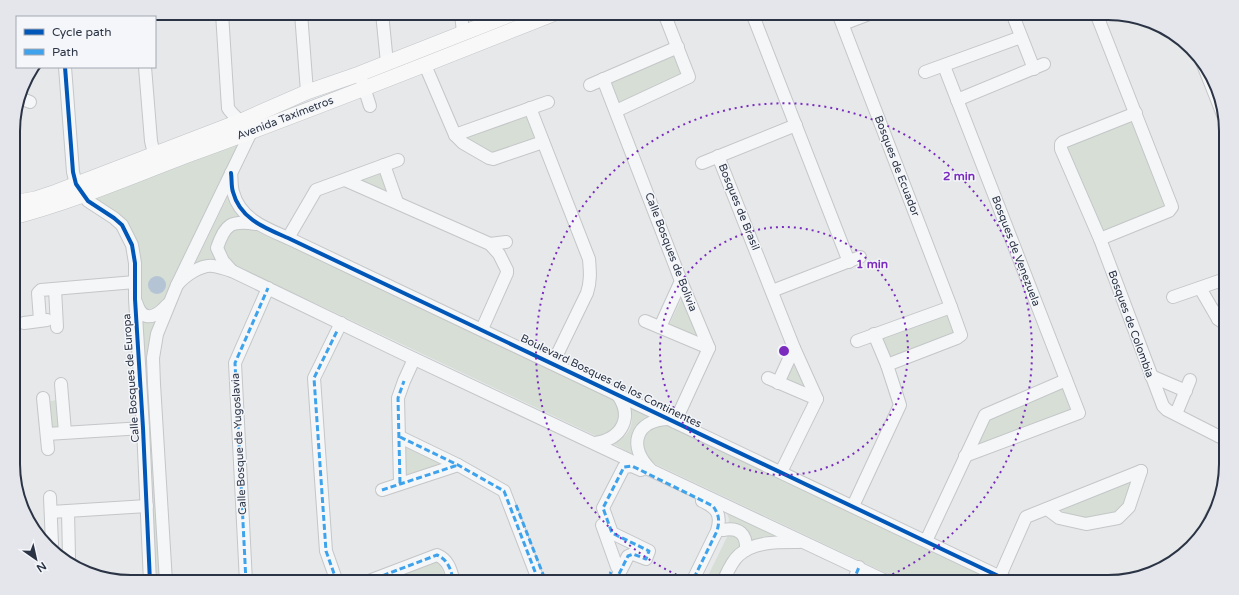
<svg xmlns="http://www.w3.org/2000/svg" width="1239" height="595" viewBox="0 0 1239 595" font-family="'Varela Round',sans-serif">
<rect width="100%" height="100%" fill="#e6e8ea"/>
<g fill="#d6ded6">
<path d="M675 55 683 77 619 104 610 81Z"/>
<path d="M525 113 537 140 493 156 463 140 467 134Z"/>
<path d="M1132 117 1171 209 1104 237 1066 146Z"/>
<path d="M240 141 166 298C159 305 145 318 141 300 140 280 140 234 126 220 120 213 101 203 93 198Z"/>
<path d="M376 171 382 174 390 192 356 178Z"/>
<path d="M229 194 234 210 243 218 231 221 219 264 193 268Z"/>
<path d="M246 225 614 399 621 415C616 429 612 436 596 436L317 304 231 266C221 248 221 247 231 229Z"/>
<path d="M682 298 702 338 669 325Z"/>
<path d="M945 313 952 315 958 332 889 360 881 338Z"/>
<path d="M141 318 147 322H154L157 320 152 336 162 582H155Z"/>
<path d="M794 363 806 388 803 391 785 379Z"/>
<path d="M1065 384 1074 408 973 450 986 419Z"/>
<path d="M56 400 61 405 63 421 58 427H50L48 402Z"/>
<path d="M631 407 655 419 650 420 635 456 612 443C631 436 634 426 631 407Z"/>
<path d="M652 424 669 425 932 552 1001 582H901L886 573 649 461 645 458 640 438Z"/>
<path d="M405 445 446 464 405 477Z"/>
<path d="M1135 478 1126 504 1111 516 1078 519 1058 509Z"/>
<path d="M726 511 794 540 752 544 728 527 729 519Z"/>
<path d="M733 532 743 544 733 552 719 582H705L729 533Z"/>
<path d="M438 559 447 582H379Z"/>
</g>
<circle fill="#b4c4d5" cx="157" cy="285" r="9"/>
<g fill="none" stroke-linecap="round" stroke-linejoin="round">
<defs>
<g id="minor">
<path d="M141 13V17"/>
<path d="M301 13 307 92"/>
<path d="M382 13 387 63"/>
<path d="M461 13 463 33"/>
<path d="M752 13 849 262"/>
<path d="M838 13 951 307 961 335 957 338 887 365"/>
<path d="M1012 13 1034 69"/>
<path d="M1096 13 1172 207 1169 211 1100 239"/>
<path d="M843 24 872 13"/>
<path d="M1202 62 1225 120"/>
<path d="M425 65 455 135 463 143 489 158 493 159 543 142"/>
<path d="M944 66 1079 413 965 456"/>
<path d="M65 67 73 172 76 184 88 201 114 218 122 225 132 245 135 263V299L143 428 150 582"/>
<path d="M145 67 151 141 154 154"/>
<path d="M925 72 1021 37"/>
<path d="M603 79 681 281 709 348 675 422"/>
<path d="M362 81 370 106"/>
<path d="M590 85 678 47"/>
<path d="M20 98 30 102"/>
<path d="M957 100 1044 64"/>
<path d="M530 108 589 259C590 271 591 281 587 293L553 363"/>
<path d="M616 111 689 77 664 13"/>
<path d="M1136 113 1063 142 1061 144V149L1100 239 1163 406 1167 410 1226 440"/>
<path d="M455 135 548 102"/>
<path d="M718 156 794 348 817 399 781 472"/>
<path d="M702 163 796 125"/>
<path d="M384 165 397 202"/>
<path d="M231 173C232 179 231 186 233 192 240 219 265 228 288 238L1011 582"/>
<path d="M345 180 490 244 499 254 507 270V273L482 329"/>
<path d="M288 238 316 190 398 160"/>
<path d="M490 244 506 242"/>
<path d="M232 271 223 261 217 248C225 224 231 220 256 224"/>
<path d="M177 285C182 279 187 275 194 271 210 262 215 266 232 271L402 353 888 582"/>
<path d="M1200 288 1218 319 1226 325"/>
<path d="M55 289 57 327"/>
<path d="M772 291 860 257"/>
<path d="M1173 297 1225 279"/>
<path d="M136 302C137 305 138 308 140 311 148 323 161 312 167 305"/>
<path d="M1218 319 1226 303"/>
<path d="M40 320 38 293 41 290 135 282"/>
<path d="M645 321 709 348"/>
<path d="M24 323 47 320"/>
<path d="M660 327 681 281"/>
<path d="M857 341 951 307"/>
<path d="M1151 376 1186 391"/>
<path d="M768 378 817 399"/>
<path d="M778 383 794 348"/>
<path d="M61 384 65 432"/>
<path d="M43 398 48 449"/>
<path d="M1176 414 1190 380"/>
<path d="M47 434 143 428"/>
<path d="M400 437 458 465 504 491 539 582"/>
<path d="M595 443C622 439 634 417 617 394"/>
<path d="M650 469C628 446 635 421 667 419"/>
<path d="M400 483 398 398 404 381 414 359"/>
<path d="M382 490 458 465"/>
<path d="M50 497 52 544"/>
<path d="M853 506 900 405 887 365 874 334"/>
<path d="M1047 509 1059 518 1086 524 1118 518 1129 507 1141 471"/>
<path d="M68 511 69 557"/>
<path d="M51 512 147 506"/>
<path d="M1210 520 1215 510"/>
<path d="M602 525 617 567"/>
<path d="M723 530C739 527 747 534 746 550"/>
<path d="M926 541 985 415 1066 380"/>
<path d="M1000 576 1026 517 1141 471"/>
<path d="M166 582 154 384 153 358 157 334 177 285 251 132C246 126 231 114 228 108L222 13"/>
<path d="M246 582 235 363 268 288"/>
<path d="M337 582 326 551 314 378 341 323"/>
<path d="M366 582 437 555C449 560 451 571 454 582"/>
<path d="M615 582 628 556 633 554 646 559 649 551 612 533 603 508 624 467 632 466 641 470"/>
<path d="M692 582 717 531C722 514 717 508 702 501"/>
<path d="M723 582C727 573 731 562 739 555 754 541 780 542 799 542"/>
<path d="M853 582 859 567"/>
</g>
<g id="major">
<path d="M13 203 35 199 56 192 241 121 307 92 359 74 514 13"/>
<path d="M13 217C75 201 134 175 193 153 314 109 435 61 555 13"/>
</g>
</defs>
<use href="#minor" stroke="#c4c6c8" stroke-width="14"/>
<use href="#major" stroke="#c2c5c8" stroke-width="16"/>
<use href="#minor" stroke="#f5f6f7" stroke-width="12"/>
<use href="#major" stroke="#f8f8f8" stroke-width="15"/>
<g stroke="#3ea3ec" stroke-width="3" stroke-dasharray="6 3" stroke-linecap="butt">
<path d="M400 437 458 465 504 491 539 582"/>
<path d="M400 483 398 398 404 381"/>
<path d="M382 490 458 465"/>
<path d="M516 505 546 582"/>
<path d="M246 582 235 363 268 288"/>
<path d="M337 582 326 551 314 378 338 329"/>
<path d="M366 582 437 555C449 560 451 571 454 582"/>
<path d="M606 582 611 572"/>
<path d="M615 582 628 556 633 554 646 559 649 551 612 533 603 508 624 467 632 466 713 506C719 515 720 520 717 531L692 582"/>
<path d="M853 582 859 567"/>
</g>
<defs>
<g id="cycleway">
<path d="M65 67 73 172 76 184 88 201 114 218 122 225 132 245 135 263V299L143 428 150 582"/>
<path d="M231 173C232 179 231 186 233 192 240 219 265 228 288 238L1011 582"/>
</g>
</defs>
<use href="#cycleway" stroke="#f4f6f9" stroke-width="6"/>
<use href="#cycleway" stroke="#0057b8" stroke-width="4"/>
</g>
<g fill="none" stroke="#7b2cbf" stroke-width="2" stroke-dasharray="2 4">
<circle cx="784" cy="351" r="124"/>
<path d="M693 582A248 248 0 1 1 875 582"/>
</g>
<g text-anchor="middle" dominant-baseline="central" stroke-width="3" stroke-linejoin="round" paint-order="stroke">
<g font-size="11" fill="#2b3445" stroke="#f4f6f9">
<text transform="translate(285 118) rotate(-21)">Avenida Taxímetros</text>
<text transform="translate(897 166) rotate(69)">Bosques de Ecuador</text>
<text transform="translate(739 207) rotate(68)">Bosques de Brasil</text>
<text transform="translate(1016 251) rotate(69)">Bosques de Venezuela</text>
<text transform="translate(671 252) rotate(69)">Calle Bosques de Bolivia</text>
<text transform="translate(1131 324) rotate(70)">Bosques de Colombia</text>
<text transform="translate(131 378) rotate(-94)">Calle Bosques de Europa</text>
<text transform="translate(611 381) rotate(26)">Boulevard Bosques de los Continentes</text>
<text transform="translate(239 444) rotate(-93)">Calle Bosque de Yugoslavia</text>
</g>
</g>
<path d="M0 0H1239V595H0ZM131 20H1108A111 111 0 0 1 1219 131V464A111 111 0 0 1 1108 575H131A111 111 0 0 1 20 464V131A111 111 0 0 1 131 20Z" fill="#e4e6eb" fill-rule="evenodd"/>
<path fill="none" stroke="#2b3445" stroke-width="2" d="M131 20H1108A111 111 0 0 1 1219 131V464A111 111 0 0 1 1108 575H131A111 111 0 0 1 20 464V131A111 111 0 0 1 131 20Z"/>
<circle cx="784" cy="351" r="6" fill="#7b2cbf" stroke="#f4f6f9" stroke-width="2"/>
<g font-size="12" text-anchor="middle" font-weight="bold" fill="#7b2cbf" stroke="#f4f6f9" stroke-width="3" stroke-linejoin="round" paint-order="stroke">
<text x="959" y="180">2 min</text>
<text x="872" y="268">1 min</text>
</g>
<rect x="16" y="16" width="140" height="52" fill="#f4f6f9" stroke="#a4a8b1"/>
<rect x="24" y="29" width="20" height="6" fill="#0057b8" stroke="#a4a8b1"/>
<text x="52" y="36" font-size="12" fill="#2b3445">Cycle path</text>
<rect x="24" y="49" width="20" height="6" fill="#3ea3ec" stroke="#a4a8b1"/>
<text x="52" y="56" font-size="12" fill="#2b3445">Path</text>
<g transform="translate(36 559) rotate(146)" stroke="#f4f6f9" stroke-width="3" paint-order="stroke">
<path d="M0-3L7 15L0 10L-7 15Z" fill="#2b3445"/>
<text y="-6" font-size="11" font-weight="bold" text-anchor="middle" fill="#2b3445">N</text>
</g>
</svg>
